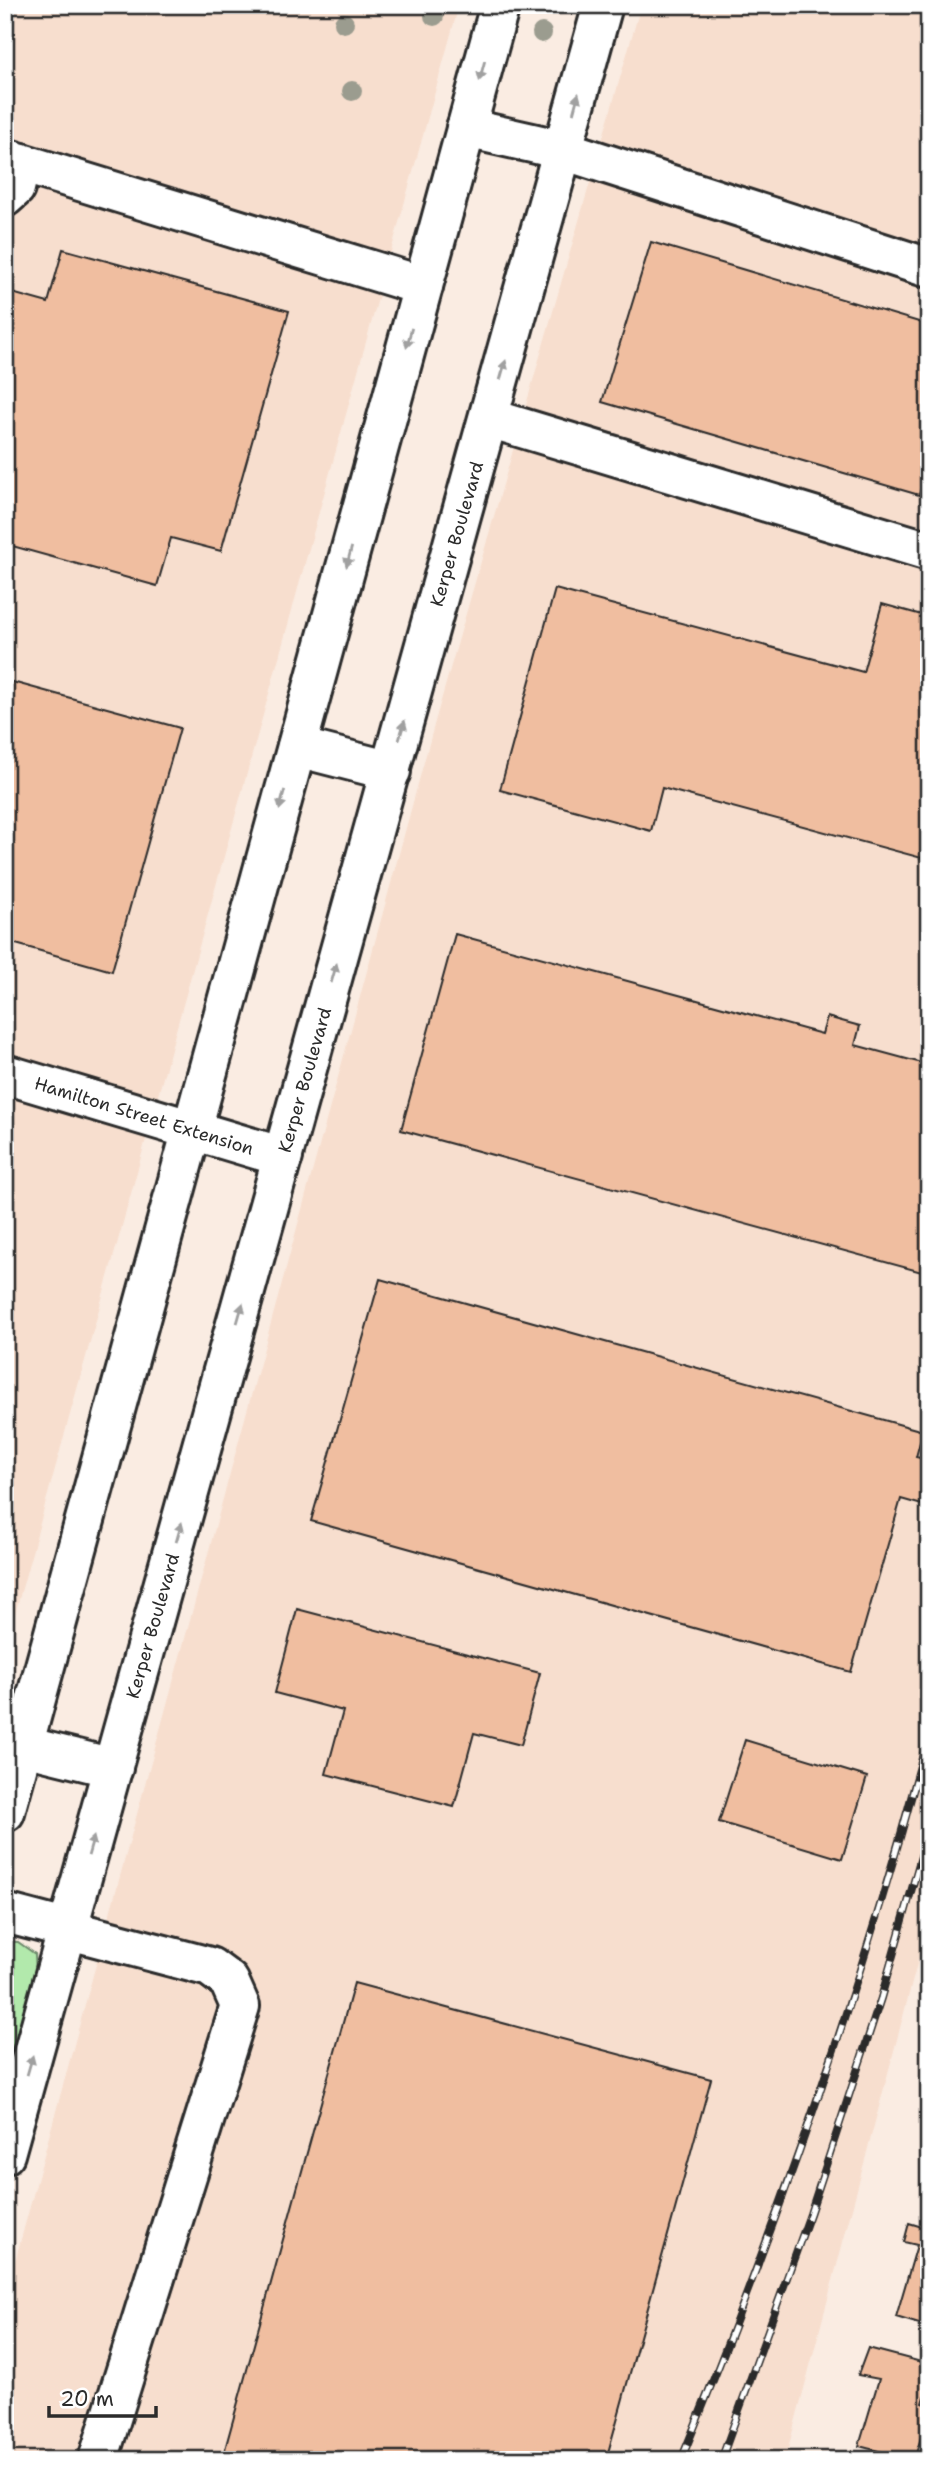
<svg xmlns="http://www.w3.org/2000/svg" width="934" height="2465" viewBox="0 0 934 2465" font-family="'Shantell Sans',sans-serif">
<rect width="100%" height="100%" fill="#faece2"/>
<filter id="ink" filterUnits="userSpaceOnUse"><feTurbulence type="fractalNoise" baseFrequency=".0143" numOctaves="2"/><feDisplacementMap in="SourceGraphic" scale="14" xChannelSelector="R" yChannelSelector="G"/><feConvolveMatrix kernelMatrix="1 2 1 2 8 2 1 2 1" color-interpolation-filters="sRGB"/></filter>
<g filter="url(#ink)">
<g fill="#f7dece">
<path d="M5 5H459L5 1650Z"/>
<path d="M641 5H929V1919L785 2460H5V2298L436 718Z"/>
</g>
<path fill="#b2e9ac" stroke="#6e8a6c" stroke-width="2" d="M5 1941 18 1942 35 1954 36 1974 5 2085Z"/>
<g fill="#f0bea0" stroke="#2b2b2b" stroke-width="2">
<path d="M651 242 929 325V463L919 495 602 402Z"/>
<path d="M63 249 289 311 221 551 171 538 157 586 5 544V291L48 303Z"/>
<path d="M555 589 863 672 882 604 929 617V860L662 788 651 831 500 790Z"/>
<path d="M5 680 180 728 112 971 5 941Z"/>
<path d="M455 934 822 1034 827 1017 860 1026 855 1045 929 1065V1274L401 1130Z"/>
<path d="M380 1279 923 1431 916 1457 929 1460V1507L901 1499 851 1672 311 1521Z"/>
<path d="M297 1609 540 1673 521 1745 474 1733 454 1807 326 1774 343 1711 275 1693Z"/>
<path d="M745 1740 867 1777 842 1859 719 1822Z"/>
<path d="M354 1983 711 2079 606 2460H222Z"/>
<path d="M909 2223 929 2229V2327L896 2317 917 2245 904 2242Z"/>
<path d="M868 2348 929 2364V2383L923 2403 929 2405V2412L914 2460 859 2446 879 2379 858 2375Z"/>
</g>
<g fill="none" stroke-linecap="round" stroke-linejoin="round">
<defs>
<g id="minor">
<path d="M466 128 563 150 929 268"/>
<path d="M5 158 423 286"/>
<path d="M5 197 15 188 21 163"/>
<path d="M489 418 929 551"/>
<path d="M297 747 391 771"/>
<path d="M5 1074 283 1157"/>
<path d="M24 1746 113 1768"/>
<path d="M5 1812 500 5"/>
<path d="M5 1913 210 1967 229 1981 240 2006 98 2460"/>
<path d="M5 2154 603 5"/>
</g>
</defs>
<use href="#minor" stroke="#2b2b2b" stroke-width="44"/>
<use href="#minor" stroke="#fff" stroke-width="38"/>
<defs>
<g id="rail">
<path d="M681 2460C778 2223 864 1980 929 1732"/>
<path d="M721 2460 810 2214 881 1998 929 1828"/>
</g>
</defs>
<use href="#rail" stroke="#2b2b2b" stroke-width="8"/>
<use href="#rail" stroke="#fff" stroke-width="5" stroke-dasharray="16" stroke-linecap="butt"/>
</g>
<g fill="#9b9c8f">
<circle cx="434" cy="16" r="10"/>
<circle cx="344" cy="23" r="10"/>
<circle cx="542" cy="33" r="10"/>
<circle cx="352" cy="91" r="10"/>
</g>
<defs><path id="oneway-solid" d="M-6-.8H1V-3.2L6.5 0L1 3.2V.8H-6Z" transform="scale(1.75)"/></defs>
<g fill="#a0a0a0">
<use href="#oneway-solid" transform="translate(482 71) rotate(105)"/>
<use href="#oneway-solid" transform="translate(576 103) rotate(-75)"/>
<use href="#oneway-solid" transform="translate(409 338) rotate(105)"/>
<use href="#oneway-solid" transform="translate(503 370) rotate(-74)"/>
<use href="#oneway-solid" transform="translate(349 557) rotate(105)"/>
<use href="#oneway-solid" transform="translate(402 730) rotate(-74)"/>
<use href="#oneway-solid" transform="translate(282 800) rotate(105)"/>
<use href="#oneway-solid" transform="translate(334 973) rotate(-74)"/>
<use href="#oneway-solid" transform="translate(240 1313) rotate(-74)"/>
<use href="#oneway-solid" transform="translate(179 1532) rotate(-74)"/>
<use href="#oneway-solid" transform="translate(91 1846) rotate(-74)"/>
<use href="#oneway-solid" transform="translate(30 2065) rotate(-74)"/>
</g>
</g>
<g text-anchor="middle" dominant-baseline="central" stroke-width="7" stroke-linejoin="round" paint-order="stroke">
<g font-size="18" fill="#2b2b2b" stroke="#fff">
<text transform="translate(457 534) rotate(-74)">Kerper Boulevard</text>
<text transform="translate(305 1080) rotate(-74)">Kerper Boulevard</text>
<text transform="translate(144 1116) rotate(17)">Hamilton Street Extension</text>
<text transform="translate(153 1626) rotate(-74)">Kerper Boulevard</text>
</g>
</g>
<rect width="934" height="2465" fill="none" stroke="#fff" stroke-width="28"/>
<rect x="14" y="14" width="906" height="2437" fill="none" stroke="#2b2b2b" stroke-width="2.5" filter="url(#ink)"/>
<path d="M49 2406v10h107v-10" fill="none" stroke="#2b2b2b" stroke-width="3.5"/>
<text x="60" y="2406" font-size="21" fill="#2b2b2b" stroke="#ffffff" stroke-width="5" paint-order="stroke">20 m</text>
</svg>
